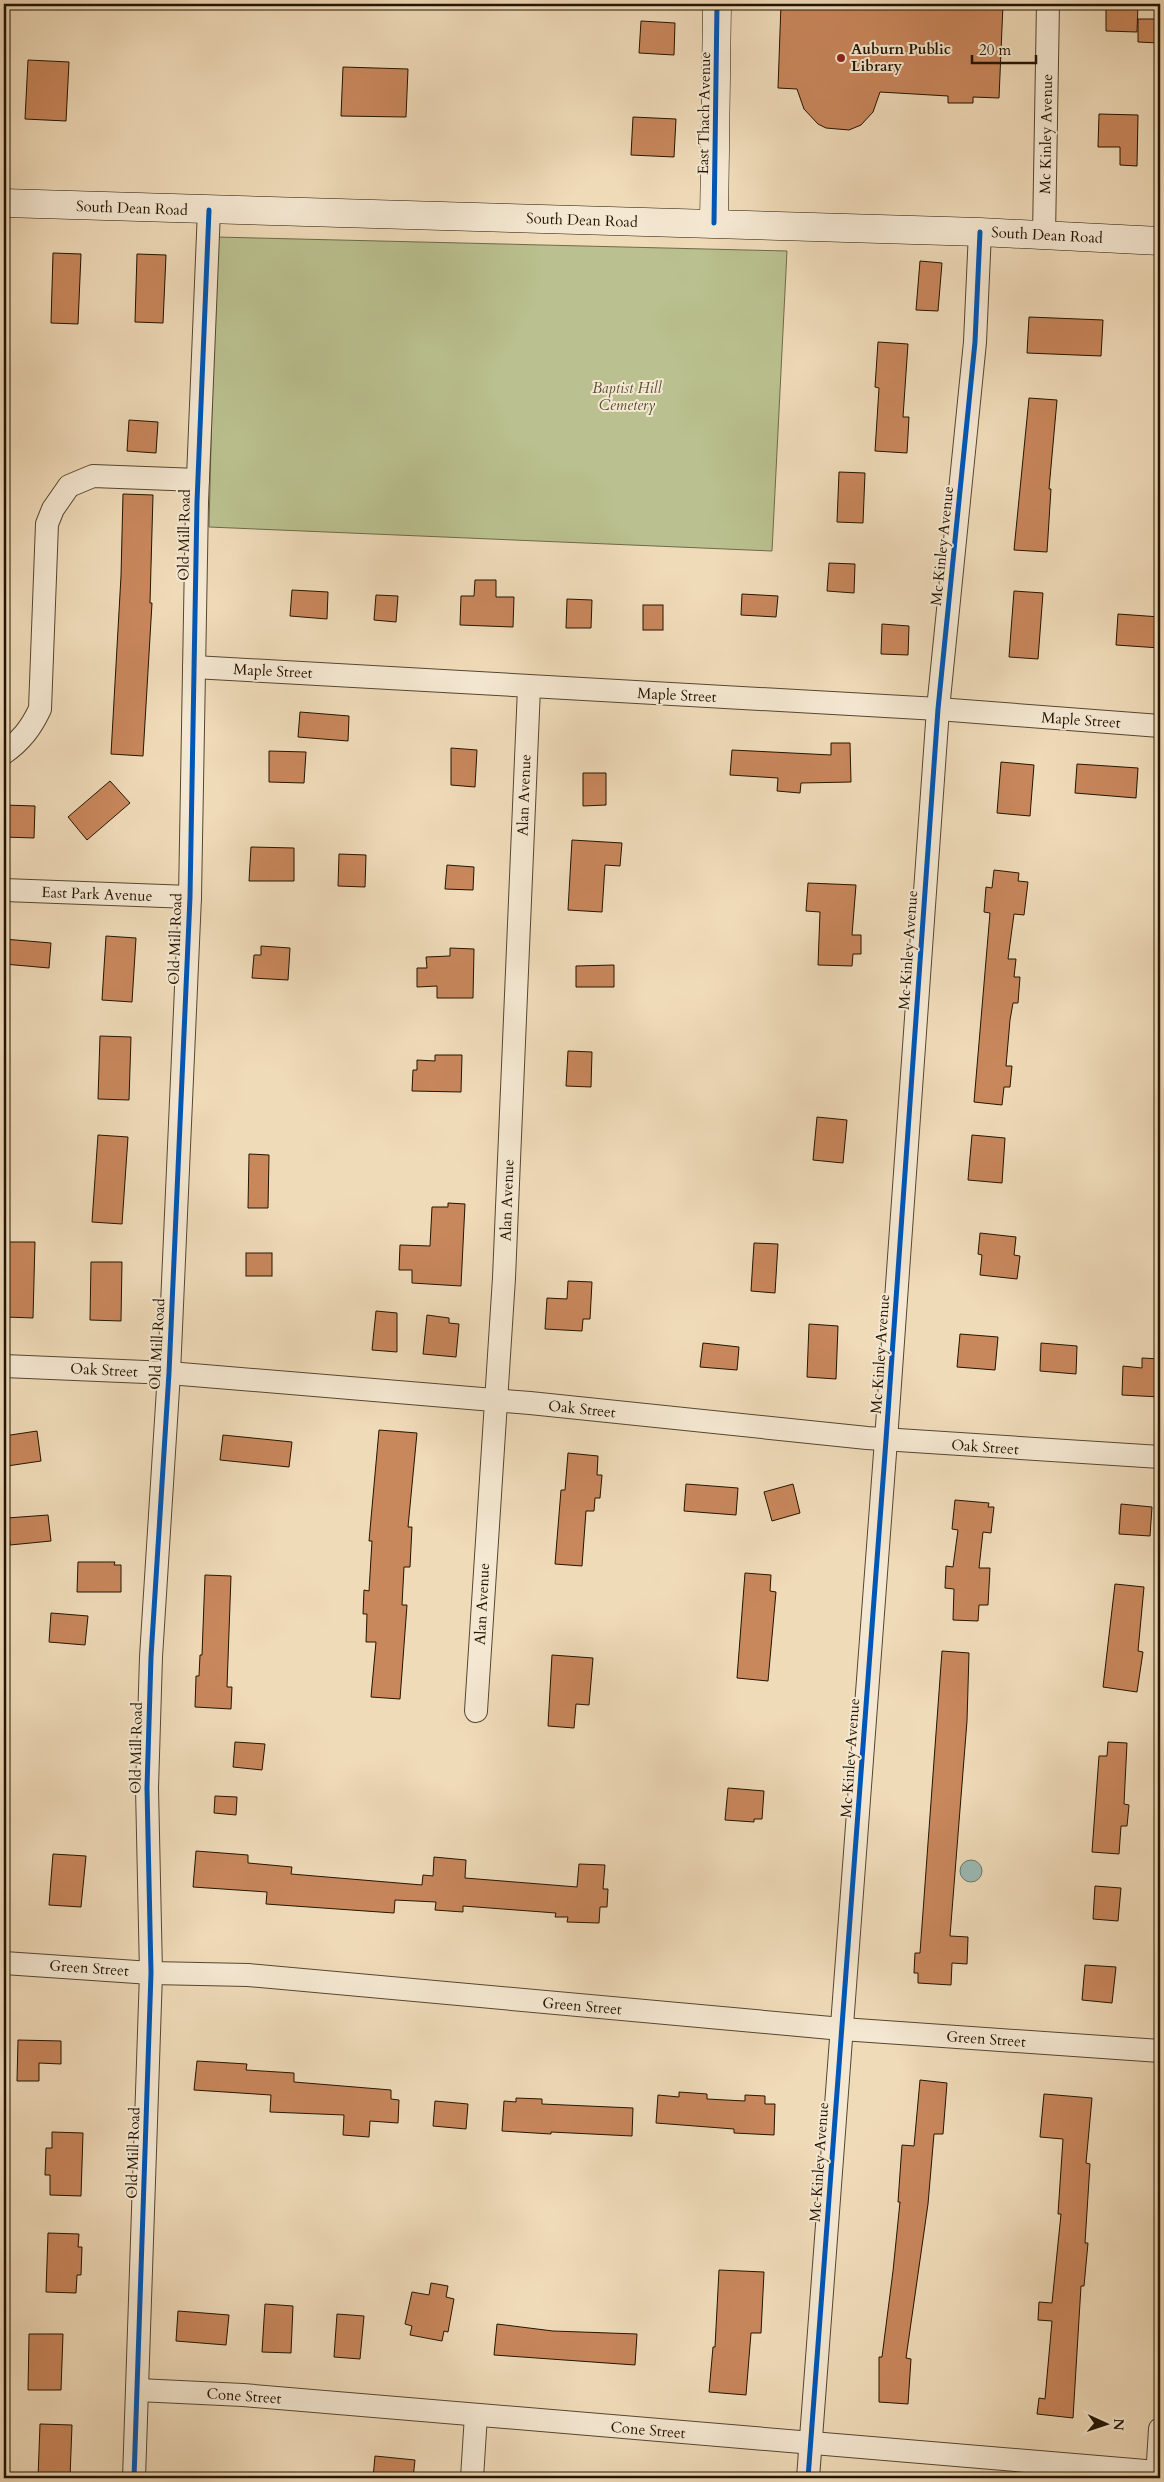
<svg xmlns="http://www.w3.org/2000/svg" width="1164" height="2482" viewBox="0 0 1164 2482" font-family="Cardo,serif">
<rect width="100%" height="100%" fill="#f0dbb9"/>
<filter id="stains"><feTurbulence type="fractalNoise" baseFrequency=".004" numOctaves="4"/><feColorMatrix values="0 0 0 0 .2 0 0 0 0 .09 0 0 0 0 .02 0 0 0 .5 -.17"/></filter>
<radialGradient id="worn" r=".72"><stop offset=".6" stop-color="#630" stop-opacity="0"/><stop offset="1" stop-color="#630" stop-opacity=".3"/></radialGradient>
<path fill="#bac08f" stroke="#6e6a48" d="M216 237 787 251 772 551 209 527Z"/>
<circle fill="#9bbab5" stroke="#6b786d" cx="971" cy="1871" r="11"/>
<g fill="#c9875c" stroke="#231401">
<path d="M781 4H1003L999 98 973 97V103H948V96L880 92 873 112 861 125 849 130 826 128 818 124 804 109 797 89 778 88Z"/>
<path d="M1106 4H1138L1137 32 1106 31Z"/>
<path d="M1138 19H1160L1159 43 1138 42Z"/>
<path d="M641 21 675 23 674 55 639 53Z"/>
<path d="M28 60 69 62 66 121 25 119Z"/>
<path d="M343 67 408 69 406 117 341 116Z"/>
<path d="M1099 114 1138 115 1137 166 1120 165V147H1098Z"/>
<path d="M633 117 676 119 674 157 631 155Z"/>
<path d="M53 253 81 254 78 324 51 323Z"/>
<path d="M137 254 166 255 163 323 135 322Z"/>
<path d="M920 261 942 263 938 311 916 310Z"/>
<path d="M1029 317 1103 320 1101 356 1027 353Z"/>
<path d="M878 342 908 344 903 417H909L907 453 875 451 879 388 875 387Z"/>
<path d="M1029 398 1057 400 1049 489H1051L1047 552 1014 550Z"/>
<path d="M129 420 158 422 156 453 127 451Z"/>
<path d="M839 472 865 473 863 523 837 522Z"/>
<path d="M123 494 153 495 150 603H152L143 756 111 754 121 576Z"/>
<path d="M829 563 855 564 854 593 827 591Z"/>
<path d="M475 580H496V597H514L513 627 460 625 461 596H474Z"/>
<path d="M292 590 328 592 327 619 290 616Z"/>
<path d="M1014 591 1043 593 1038 659 1009 657Z"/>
<path d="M742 594 778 596 776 617 741 615Z"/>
<path d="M376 595 398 596 396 622 374 620Z"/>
<path d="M567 599 592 600 591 628H566Z"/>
<rect x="643" y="605" width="20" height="25"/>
<path d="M1118 614 1160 617V648L1116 645Z"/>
<path d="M882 624 909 626 908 655 881 654Z"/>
<path d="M300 712 349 716 348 741 298 737Z"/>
<path d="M831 743H850L851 782 801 783 800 793 777 791 778 778 730 775 732 750 831 755Z"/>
<path d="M451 748 477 750 475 787 451 785Z"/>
<path d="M269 751 306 752 304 783 269 782Z"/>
<path d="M1001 762 1034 765 1030 816 997 813Z"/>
<path d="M1077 764 1138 768 1136 798 1075 793Z"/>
<path d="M583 773H606V805L583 806Z"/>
<path d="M110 781 130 803 87 840 68 817Z"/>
<path d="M4 805 35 806 34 838 4 837Z"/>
<path d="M572 840 622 843 620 866 605 865 602 912 568 910Z"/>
<path d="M251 847 294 848V881H249Z"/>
<path d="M339 854 366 855 365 887 338 886Z"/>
<path d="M447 865 474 867 473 890 445 889Z"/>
<path d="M994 870 1019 873 1018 881 1028 882 1024 915 1014 914 1008 959H1016L1014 977H1020L1018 1003H1013L1010 1020 1006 1066H1012L1010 1087H1004L1002 1105 974 1102 990 913 984 912 986 887 992 888Z"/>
<path d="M808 883 856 885 852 935H861V954H853L852 966 818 965 820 912 806 911Z"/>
<path d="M106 936 136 938 132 1002 102 1000Z"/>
<path d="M4 939 51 943 49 968 4 964Z"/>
<path d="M261 946 290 948 288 980 252 978 254 955H261Z"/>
<path d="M450 948 474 949 473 998H437V986L417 987V968H427L426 957 450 956Z"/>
<path d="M614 965V987H576V966Z"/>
<path d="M100 1036 131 1037 129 1100 98 1099Z"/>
<path d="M568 1051 592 1052 591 1087 566 1086Z"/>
<path d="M435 1055H462L461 1092 412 1091 413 1070H417V1060L435 1061Z"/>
<path d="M817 1117 847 1120 843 1163 813 1160Z"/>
<path d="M98 1135 128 1137 122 1224 92 1222Z"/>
<path d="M972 1135 1005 1138 1002 1183 968 1180Z"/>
<path d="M249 1154 269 1155 268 1208H248Z"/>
<path d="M448 1203 465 1204 461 1286 412 1283V1270H399L400 1245 430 1246 432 1207H448Z"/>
<path d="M980 1233 1016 1237 1014 1255 1020 1256 1017 1279 980 1275 982 1255 978 1254Z"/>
<path d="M7 1242H35L33 1318 6 1317Z"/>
<path d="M754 1243 778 1244 775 1293 751 1291Z"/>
<rect x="246" y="1253" width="26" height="23"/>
<path d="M91 1262H122L121 1321 90 1320Z"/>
<path d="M568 1281 592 1282 590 1319H583L582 1331 545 1329 547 1298 567 1299Z"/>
<path d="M376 1311 397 1313V1352L372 1350Z"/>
<path d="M427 1315 449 1318V1323L459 1324 456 1357 423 1354Z"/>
<path d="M809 1324 838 1326 836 1379 807 1377Z"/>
<path d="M960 1334 998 1337 995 1370 957 1367Z"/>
<path d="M703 1343 739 1347 737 1370 700 1367Z"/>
<path d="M1041 1343 1077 1346 1076 1374 1040 1371Z"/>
<path d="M1142 1358 1160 1359V1397L1122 1395 1123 1366 1142 1368Z"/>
<path d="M379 1430 417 1433 408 1527H412L410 1567H404L402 1605H407L400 1699 371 1697 376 1642H366L367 1614H363L364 1590 369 1591 372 1541H369Z"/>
<path d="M37 1431 41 1461 7 1466 4 1436Z"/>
<path d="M223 1435 292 1442 289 1467 220 1460Z"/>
<path d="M568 1453 598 1456 597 1475H602L600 1498H595L594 1511H586L582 1566 555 1564 561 1490H565Z"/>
<path d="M686 1484 738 1488 736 1515 684 1511Z"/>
<path d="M793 1484 800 1513 772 1521 764 1492Z"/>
<path d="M955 1500 989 1503 988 1507H994L991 1533 983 1532 979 1568H990L988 1605H979L978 1621 953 1620 954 1589 945 1588 946 1566 953 1567 958 1530 952 1529Z"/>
<path d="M1121 1504 1152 1507 1150 1536 1119 1534Z"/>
<path d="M48 1515 51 1541 10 1545V1541L4 1542V1522H8L7 1518Z"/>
<path d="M78 1562H115L114 1565H121V1592H77Z"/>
<path d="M745 1573 771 1575 770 1591 776 1592 768 1681 737 1678Z"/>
<path d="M205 1575 231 1576 227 1687H232L231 1709 195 1707 196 1676H199L200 1655H202Z"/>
<path d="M1115 1584 1144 1587 1138 1651 1143 1652 1137 1692 1103 1687Z"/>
<path d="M51 1613 88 1616 85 1645 49 1642Z"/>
<path d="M942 1651 969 1653 967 1721 950 1936 968 1937 967 1964 952 1963 951 1985 918 1983V1973H914L915 1953H920Z"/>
<path d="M552 1655 593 1658 589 1705 576 1704 574 1728 548 1726Z"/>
<path d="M235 1742 265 1744 262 1770 233 1767Z"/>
<path d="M1108 1742 1127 1743 1124 1804 1129 1805 1127 1826H1121L1119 1854 1092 1852 1099 1756H1107Z"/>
<path d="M728 1788 764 1791 762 1819H754V1822L725 1820Z"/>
<path d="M215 1796 237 1797 236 1815 214 1813Z"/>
<path d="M196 1851 248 1855V1863L292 1867 291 1874 422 1885 423 1875 433 1876 434 1857 466 1860 465 1878 577 1887 579 1864 605 1865 603 1889H608L607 1907H600L599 1923 567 1922 568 1917H555L556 1913 463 1906V1912L435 1910 436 1902 395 1900 394 1913 266 1904 267 1892 193 1887Z"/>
<path d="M53 1854 86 1856 81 1907 49 1905Z"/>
<path d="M1095 1886 1121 1888 1118 1921 1093 1919Z"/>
<path d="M1085 1965 1116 1967 1112 2003 1082 2000Z"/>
<path d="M18 2040 61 2041V2064L39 2063V2081H17Z"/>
<path d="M197 2061 247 2064 246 2070 294 2073V2082L391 2090V2099L399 2100 398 2123 370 2121 369 2137 343 2135 344 2115 270 2112 271 2095 194 2090Z"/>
<path d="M920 2080 947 2083 943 2134H934L928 2204 906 2358 911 2359 908 2404 879 2402V2357H882L893 2271 900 2202H898L902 2145 914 2146Z"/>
<path d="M679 2092 707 2094V2099L745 2101V2095L765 2096V2104H775L774 2135 734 2133V2129L656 2123 658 2095 679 2097Z"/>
<path d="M1044 2094 1092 2098 1086 2163 1090 2164 1085 2243H1088L1084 2286H1081L1073 2418 1037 2414 1039 2398 1045 2399 1052 2321 1038 2320 1039 2302 1052 2303 1061 2214H1058L1063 2139 1040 2137Z"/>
<path d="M516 2098 542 2099V2104L633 2108 632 2136 551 2132V2134L502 2131 504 2101 516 2102Z"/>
<path d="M435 2101 468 2104 466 2129 433 2126Z"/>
<path d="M52 2132 83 2133 81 2196 50 2195V2175H45L46 2148H52Z"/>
<path d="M48 2233 79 2234 78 2247H82L81 2275H77L76 2293 46 2292Z"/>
<path d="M719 2270 764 2272 761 2333H751L746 2395 709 2392 713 2347H715Z"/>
<path d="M431 2283 448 2286 446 2297 454 2299 448 2332 444 2331 442 2341 410 2335 412 2326 405 2324 412 2292 429 2295Z"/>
<path d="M265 2304 293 2306 291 2353 262 2352Z"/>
<path d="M178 2311 229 2315 226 2345 176 2341Z"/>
<path d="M337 2314 364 2316 360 2359 334 2357Z"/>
<path d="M497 2324 553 2331 637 2334 635 2365 494 2355Z"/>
<path d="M29 2334H63L61 2390H28Z"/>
<path d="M40 2424 72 2425 70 2478H38Z"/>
<path d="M375 2456 415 2460 413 2478H373Z"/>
</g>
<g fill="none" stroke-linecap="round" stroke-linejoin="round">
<defs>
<g id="street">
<path d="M1044 235 1048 4"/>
<path d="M194 667 938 709 1160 726"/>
<path d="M4 753C21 741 31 728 40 709L47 524 53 509 69 486 93 476 198 480"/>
<path d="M4 890 190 897"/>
<path d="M4 1366 169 1373 530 1403 867 1438 1160 1457"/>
<path d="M476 1711 504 1278 529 688"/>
<path d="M4 1963 151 1973 248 1975 842 2029 1160 2051"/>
<path d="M138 2390 243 2395 1157 2472"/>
<path d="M134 2478 151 1973 147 1788 151 1657 169 1373 190 897 197 502 209 210"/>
<path d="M472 2478 476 2415"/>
<path d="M808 2478 886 1440 938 709 975 342 980 232"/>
<path d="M1157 2478 1160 2429"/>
</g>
<g id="secondary">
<path d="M4 203 980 232 1160 241"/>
<path d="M714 223 717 4"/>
</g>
</defs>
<use href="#street" stroke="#56462f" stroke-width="24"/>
<use href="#secondary" stroke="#231401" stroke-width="29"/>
<use href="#street" stroke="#f5e8d2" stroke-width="22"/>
<use href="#secondary" stroke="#f5e8d2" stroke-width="28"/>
<defs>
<g id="cycleway">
<path d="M714 223 717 4"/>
<path d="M134 2478 151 1973 147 1788 151 1657 169 1373 190 897 197 502 209 210"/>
<path d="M808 2478 886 1440 938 709 975 342 980 232"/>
</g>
</defs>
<use href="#cycleway" stroke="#f5e8d2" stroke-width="8"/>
<use href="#cycleway" stroke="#0057b8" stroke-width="5"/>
</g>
<circle fill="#8f2418" stroke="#f5e8d2" stroke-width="2" cx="841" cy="58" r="5"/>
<g text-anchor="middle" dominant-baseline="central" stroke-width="4" stroke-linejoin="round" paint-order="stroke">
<g font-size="15" font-weight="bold" fill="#231401" stroke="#f5e8d2" text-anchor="start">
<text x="851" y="49">Auburn Public<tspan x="851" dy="17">Library</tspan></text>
</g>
<g font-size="15" fill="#231401" stroke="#f5e8d2">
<text transform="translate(704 113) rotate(-89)">East Thach Avenue</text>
<text transform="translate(1046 134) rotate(-89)">Mc Kinley Avenue</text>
<text transform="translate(132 208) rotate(2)">South Dean Road</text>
<text transform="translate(582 220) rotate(2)">South Dean Road</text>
<text transform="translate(1047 235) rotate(3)">South Dean Road</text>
<text transform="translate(184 535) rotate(-89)">Old Mill Road</text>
<text transform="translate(942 546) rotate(-84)">Mc Kinley Avenue</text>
<text transform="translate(273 671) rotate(3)">Maple Street</text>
<text transform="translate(677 695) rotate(3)">Maple Street</text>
<text transform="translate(1081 720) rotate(4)">Maple Street</text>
<text transform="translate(524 795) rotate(-88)">Alan Avenue</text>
<text transform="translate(97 894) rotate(2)">East Park Avenue</text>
<text transform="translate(175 939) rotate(-88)">Old Mill Road</text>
<text transform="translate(908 950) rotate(-86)">Mc Kinley Avenue</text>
<text transform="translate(507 1200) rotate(-88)">Alan Avenue</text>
<text transform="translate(157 1344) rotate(-87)">Old Mill Road</text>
<text transform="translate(880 1354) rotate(-86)">Mc Kinley Avenue</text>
<text transform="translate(104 1370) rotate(3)">Oak Street</text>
<text transform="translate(582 1409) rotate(6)">Oak Street</text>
<text transform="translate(985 1447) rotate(4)">Oak Street</text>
<text transform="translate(482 1604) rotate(-87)">Alan Avenue</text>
<text transform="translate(136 1748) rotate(-89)">Old Mill Road</text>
<text transform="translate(850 1758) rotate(-86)">Mc Kinley Avenue</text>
<text transform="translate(89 1968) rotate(4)">Green Street</text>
<text transform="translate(582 2006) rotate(5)">Green Street</text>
<text transform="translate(986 2039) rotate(4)">Green Street</text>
<text transform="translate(133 2153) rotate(-88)">Old Mill Road</text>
<text transform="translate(819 2162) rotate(-86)">Mc Kinley Avenue</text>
<text transform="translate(244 2396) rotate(4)">Cone Street</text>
<text transform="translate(648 2430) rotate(5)">Cone Street</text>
</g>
<g font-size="15" font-style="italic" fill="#585033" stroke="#f5e8d2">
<text x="627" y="388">Baptist Hill<tspan x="627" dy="17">Cemetery</tspan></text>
</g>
</g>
<rect width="1164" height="2482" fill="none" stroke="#f0dbb9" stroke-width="20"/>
<rect x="5" y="5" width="1154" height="2472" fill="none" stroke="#231401" stroke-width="2.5"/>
<rect x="10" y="10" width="1144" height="2462" fill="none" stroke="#231401"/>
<g transform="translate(1106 2424) rotate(93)" stroke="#f5e8d2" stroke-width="4" paint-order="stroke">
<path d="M0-4L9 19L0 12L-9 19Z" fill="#231401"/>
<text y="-8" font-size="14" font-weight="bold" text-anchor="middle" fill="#231401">N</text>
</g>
<path d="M972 55v8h64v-8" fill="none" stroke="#231401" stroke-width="2.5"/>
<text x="979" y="55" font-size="15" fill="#231401" stroke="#f5e8d2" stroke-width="4" paint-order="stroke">20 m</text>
<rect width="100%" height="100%" filter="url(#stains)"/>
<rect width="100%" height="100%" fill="url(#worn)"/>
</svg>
